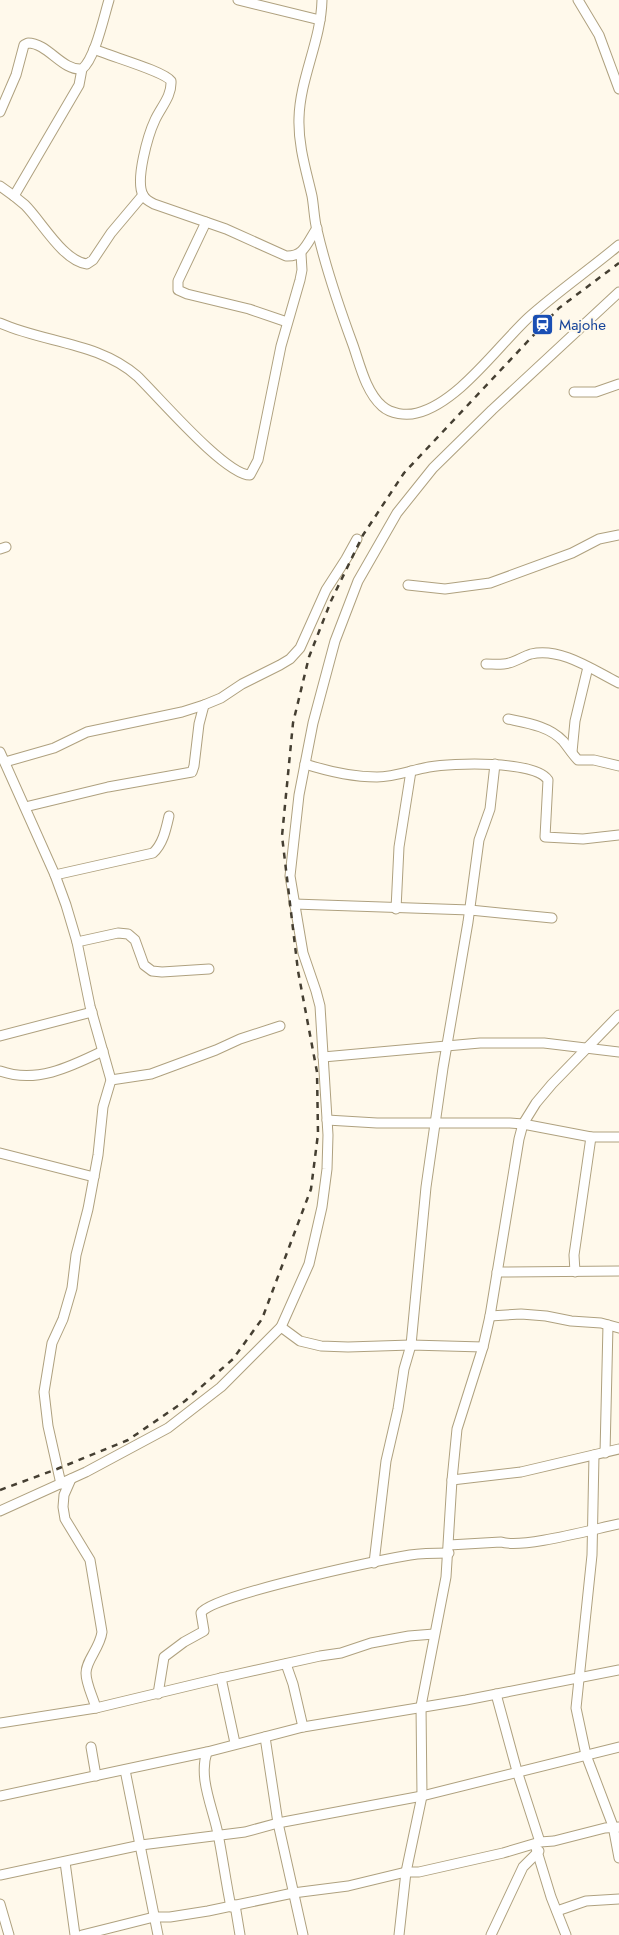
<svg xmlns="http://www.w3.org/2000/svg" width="619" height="1935" viewBox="0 0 619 1935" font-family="Jost,sans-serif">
<rect width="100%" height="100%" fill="#fff9eb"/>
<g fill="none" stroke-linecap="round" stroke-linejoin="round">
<defs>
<g id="minor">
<path d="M238 0 320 20"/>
<path d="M322 0C321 41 300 78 299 118 298 145 306 170 312 196 314 207 314 219 317 230 326 269 339 307 353 345 360 365 366 392 382 406 391 414 406 416 417 413 458 403 498 346 528 318 557 292 589 270 619 245"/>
<path d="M578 0 599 35 619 89"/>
<path d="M94 49C109 56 164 71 171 81 172 96 161 107 155 120 148 135 135 180 143 195 145 199 150 202 154 204L226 229 286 256C304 257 307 243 317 228"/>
<path d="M0 112 16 75 24 45 28 43C48 43 62 71 82 69 95 59 104 16 109 0"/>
<path d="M0 186C9 192 17 198 25 205 42 222 63 261 87 264L93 260 111 233 143 195"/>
<path d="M14 196 79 85 82 69"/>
<path d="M206 222 178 281V290L187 294 249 309 287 322"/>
<path d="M0 323C45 343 98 342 137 376 158 396 225 475 250 475L258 460 281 346 300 280 302 270 301 254"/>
<path d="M574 392H596L619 384"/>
<path d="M0 549 6 547"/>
<path d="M408 585 445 589 490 583 572 553 599 539 619 535"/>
<path d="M486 664C494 664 502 665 509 663 517 661 524 656 531 654 561 647 593 670 619 683"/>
<path d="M508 719C527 723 549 726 563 741 568 747 572 754 578 760H594L619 766"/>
<path d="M0 752 55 875 66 905 77 942 90 1006 111 1080 103 1107 98 1155 88 1209 76 1255 72 1288 63 1319 52 1343 44 1392 48 1426 61 1484"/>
<path d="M572 752 575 721 588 667"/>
<path d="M5 762 54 748 87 732 182 712 204 705 221 698 242 684 280 665 290 659 300 648 326 590 346 559 357 539"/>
<path d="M305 764C327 771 353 777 377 777 394 777 412 770 429 767 452 763 535 760 548 780L545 837 583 839 619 835"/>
<path d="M25 807 108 787 192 772 194 766 199 724 204 705"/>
<path d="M55 875 153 853C163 844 166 829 169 816"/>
<path d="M294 904 470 910 552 918"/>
<path d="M396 909 399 847 411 771"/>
<path d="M77 942 118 933 128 934 135 940 144 965 152 971 162 972 209 969"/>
<path d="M0 1036 92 1012"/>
<path d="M323 1057 480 1043H544L619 1052"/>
<path d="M0 1071C36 1084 70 1067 103 1051"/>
<path d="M111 1080 151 1074 216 1050 240 1039 280 1026"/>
<path d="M327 1120 377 1123H510L523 1124 591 1137H619"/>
<path d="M0 1153 94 1177"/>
<path d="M497 1272 619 1271"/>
<path d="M575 1272 574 1255 591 1137"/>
<path d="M490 1316 521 1314 546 1316 571 1321 601 1323 619 1328"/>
<path d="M281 1327 300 1341 321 1346 348 1347 411 1345 483 1347"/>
<path d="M605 1453 608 1325"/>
<path d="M594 1455 592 1555 576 1708 586 1755 613 1826 619 1858"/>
<path d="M71 1479 64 1495 63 1507 65 1519 90 1560 102 1632C100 1648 86 1660 86 1673 86 1684 93 1697 96 1708"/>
<path d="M452 1480 521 1472 619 1449"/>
<path d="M0 1511 86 1472 168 1428 221 1387 281 1327 309 1264 322 1207 327 1169 328 1135 320 1006 316 991 303 953 290 876 299 795 313 723 335 641 358 581 397 513 433 468 492 410 619 292"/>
<path d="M449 1545 501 1542C522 1549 594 1529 619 1524"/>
<path d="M374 1563 386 1461 398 1409 404 1369 411 1345 426 1187 443 1068 468 922 479 840 490 809 495 764"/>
<path d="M286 1664 293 1684 303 1727"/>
<path d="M221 1678 235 1743"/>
<path d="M158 1694 164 1657 184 1642 204 1631 201 1613C211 1595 381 1560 410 1555 423 1553 436 1553 449 1553"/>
<path d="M496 1694 517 1771 540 1842"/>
<path d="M0 1723 96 1708 221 1678 320 1656 341 1653 371 1643 409 1636 434 1634"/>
<path d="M265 1737 278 1823 303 1935"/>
<path d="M91 1747 96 1776"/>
<path d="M207 1752C198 1778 213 1808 218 1834 223 1859 226 1883 231 1907"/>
<path d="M125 1770 158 1935"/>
<path d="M0 1796 207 1752 303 1727 466 1700 619 1670"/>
<path d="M536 1848 551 1897 566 1935"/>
<path d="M65 1862 75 1935"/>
<path d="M0 1875 141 1845 245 1832 278 1823 422 1796 619 1747"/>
<path d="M0 1904 9 1935"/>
<path d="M235 1905 240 1935"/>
<path d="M557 1911 586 1901 619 1899"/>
<path d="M82 1935 154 1917H170L208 1911 293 1893 348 1886 406 1872H419L503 1853 540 1842 554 1841 605 1828 619 1827"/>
<path d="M399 1935 406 1872 422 1796 421 1706 446 1577 452 1480 457 1429 483 1347 490 1316 519 1139 523 1124 536 1103 552 1084 619 1015"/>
<path d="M491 1935 523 1867 539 1851"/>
</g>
</defs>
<use href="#minor" stroke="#afa17f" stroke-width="11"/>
<use href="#minor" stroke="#fff" stroke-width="9"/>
<path stroke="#453f32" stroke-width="2.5" stroke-dasharray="6 6" stroke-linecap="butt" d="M0 1490 57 1469 128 1440 185 1401 233 1359 262 1319 311 1189 318 1134 317 1072 298 971 282 836 293 723 309 657 331 601 363 535 404 473 559 308 619 263"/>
</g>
<defs>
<symbol id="station-square" viewBox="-11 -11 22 22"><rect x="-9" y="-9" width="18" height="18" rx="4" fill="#1a4fb4" stroke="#fff9eb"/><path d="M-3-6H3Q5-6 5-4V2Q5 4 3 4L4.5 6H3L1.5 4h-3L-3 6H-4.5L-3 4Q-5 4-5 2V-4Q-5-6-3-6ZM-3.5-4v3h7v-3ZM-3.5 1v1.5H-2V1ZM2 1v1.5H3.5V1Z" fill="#fff"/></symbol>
</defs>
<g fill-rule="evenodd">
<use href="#station-square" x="530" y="312" width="25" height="25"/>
</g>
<g text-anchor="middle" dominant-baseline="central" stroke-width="4" stroke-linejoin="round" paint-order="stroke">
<g font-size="15" fill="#164399" stroke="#fff9eb" text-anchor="start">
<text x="559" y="325">Majohe</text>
</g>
</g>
</svg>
